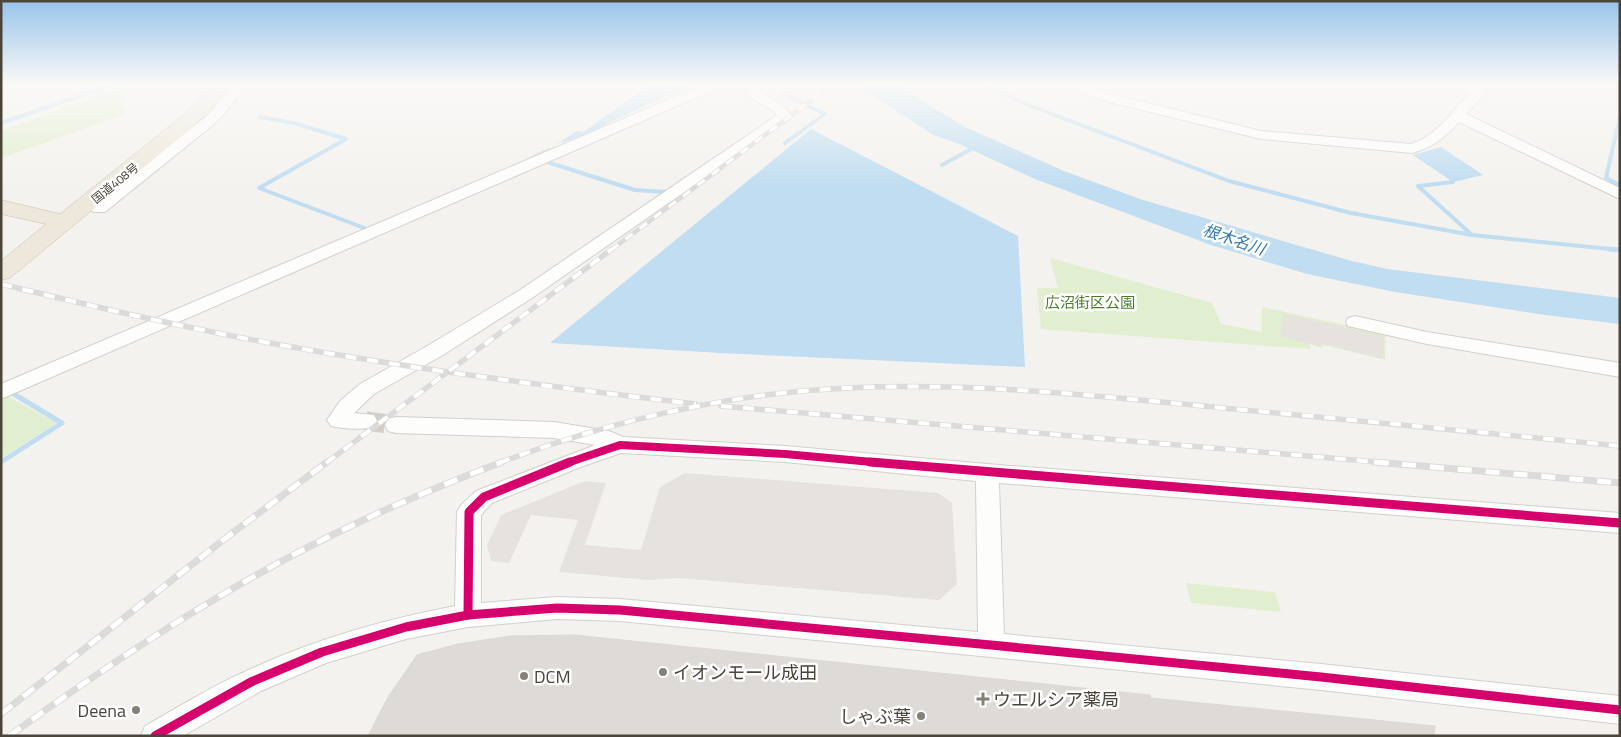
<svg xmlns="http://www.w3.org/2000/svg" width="1621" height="737" viewBox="0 0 1621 737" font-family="'Titillium Web','Noto Sans JP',sans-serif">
<rect width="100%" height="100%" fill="#f4f2ee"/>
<g fill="#e1eecf">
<path d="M131 84H150L120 97 126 114 1 158V131Z"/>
<path d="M1050 258 1212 303 1221 324 1262 332V307L1386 334 1385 360 1324 345 1322 348 1310 344V349L1041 329 1037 288H1058Z"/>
<path d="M5 395 57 423 1 458V397Z"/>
<path d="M1186 583 1275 592 1281 612 1191 603Z"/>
</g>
<g fill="#e6e3df">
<path d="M1284 314 1384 336 1383 359 1321 343 1320 346 1280 337Z"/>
<path d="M685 473 938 493 952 503 957 584 939 600 679 578 649 580 559 572 578 520 531 515 509 563 491 561 487 545 501 515 585 481 606 483 585 545 641 550 660 487Z"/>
</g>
<g fill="#c0ddf1">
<path d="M650 84H693L606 124V128L557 144 577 131 584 132Z"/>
<path d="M856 84H895L965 127 1064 171 1140 199 1348 260 1387 269 1620 298V324L1545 315 1395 292 1307 274 1211 245 1035 179 959 144 933 135Z"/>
<path d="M811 129 1018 236 1025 367 721 353 550 343Z"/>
<path d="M1441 147 1483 175 1453 182 1413 155Z"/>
</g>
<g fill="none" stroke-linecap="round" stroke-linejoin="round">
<g stroke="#c0ddf1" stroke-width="4">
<path d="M983 84 1031 106 1229 181 1351 213 1472 235"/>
<path d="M782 93 825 114 785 143"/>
<path d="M1620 116 1606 178 1620 185"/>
<path d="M260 117 294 123 346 139 259 188 367 229"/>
<path d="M1 123 115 84"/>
<path d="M532 158 549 150"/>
<path d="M547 162 635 190 666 192"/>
<path d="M942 165 975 147"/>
<path d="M1453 182 1418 186 1472 235 1620 250"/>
</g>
<g stroke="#c0ddf1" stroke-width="5">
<path d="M1609 249 1620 250"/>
<path d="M1 462 62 423 12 393"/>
</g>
</g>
<path fill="#dedbd6" stroke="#dcd9d4" d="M575 635 1150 695 1151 698 1435 726 1434 736H368L388 697 417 655 458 644 510 636Z"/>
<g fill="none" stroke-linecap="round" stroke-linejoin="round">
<path stroke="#d2cfca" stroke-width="19" stroke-dasharray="19 10" stroke-linecap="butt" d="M366 421 396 425"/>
<defs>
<g id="minor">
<path d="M232 84H246L226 112 214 124 105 212H93L91 209 93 206 204 118 216 106Z"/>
<path d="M705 84H723L721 87 1 399V384Z"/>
<path d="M742 84H756C763 100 785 99 790 117L788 120 532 298 443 355 374 394 354 413 374 415 377 421 374 427C361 430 343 429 331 426L327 420 340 401 360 384 429 345 520 290 776 116 775 112 753 99Z"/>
<path d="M1061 84H1082L1119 96 1261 131 1411 144C1437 136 1451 112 1470 93L1451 87 1449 84H1470L1476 86 1479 84H1494L1466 114 1620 188V199L1459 122C1446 137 1432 148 1412 153L1261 139 1109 102 1063 87Z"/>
<path d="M1355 316 1427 332 1620 363V377L1427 344 1348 326 1346 322 1348 318Z"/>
<path d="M396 417 554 422 609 431 623 437 785 446 987 464 1620 513V533L999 483 1004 634 1321 664 1620 696V724L1321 690 991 657 620 621 557 619 468 627 406 639 326 663 261 691 183 736H141L145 726C177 708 209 688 242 673 309 641 382 620 455 606L457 512 461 505 476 491 595 445 554 438 396 433 388 431 385 425 388 419ZM621 453 785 462 976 481 978 632 620 599 557 597 481 603V515L492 503 583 466Z"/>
</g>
<path id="highway" d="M211 84H229L210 111 190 129 10 278 1 280V261L46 224 1 214V200L60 214 176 121 196 103Z"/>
</defs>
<use href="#minor" stroke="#d2d0cb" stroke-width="2"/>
<use href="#highway" stroke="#ccbfa9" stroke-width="1"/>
<use href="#minor" fill="#fdfdfc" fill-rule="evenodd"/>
<use href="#highway" fill="#ede8db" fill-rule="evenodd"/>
<defs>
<path id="rail-far2" d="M611 250 833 84"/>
<g id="rail-far1">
<path d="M1 284C87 305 172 325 259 341 404 368 550 387 696 404"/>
<path d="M721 406 1389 463"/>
<path d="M326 463 612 249"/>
<path d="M499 463C609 421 730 393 848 388 974 382 1099 396 1223 408 1356 420 1488 433 1620 446"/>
</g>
<g id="rail">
<path d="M1374 462 1620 483"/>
<path d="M1 714 231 534 327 462"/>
<path d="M9 736C119 657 232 582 355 524 403 501 452 481 502 462"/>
</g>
</defs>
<use href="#rail-far2" stroke="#dbdbda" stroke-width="4.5"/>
<use href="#rail-far1" stroke="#dbdbda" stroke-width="5.5"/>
<use href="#rail" stroke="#dbdbda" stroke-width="7"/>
<use href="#rail-far2" stroke="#fff" stroke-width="3" stroke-dasharray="9" stroke-linecap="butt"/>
<use href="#rail-far1" stroke="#fff" stroke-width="4" stroke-dasharray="11" stroke-linecap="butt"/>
<use href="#rail" stroke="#fff" stroke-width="5" stroke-dasharray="14" stroke-linecap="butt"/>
<defs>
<path id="cycleway-far1" d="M567 463 620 445 785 454 883 463"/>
<g id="cycleway">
<path d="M870 462 1620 523"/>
<path d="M468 615 469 512 484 497 570 462"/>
<path d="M155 736 251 682 322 652 406 627 468 615 557 608 620 610 991 645 1321 677 1620 710"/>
</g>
</defs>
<use href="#cycleway-far1" stroke="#fff" stroke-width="11"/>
<use href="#cycleway" stroke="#fff" stroke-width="12"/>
<use href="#cycleway-far1" stroke="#d6006c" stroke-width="8"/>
<use href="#cycleway" stroke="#d6006c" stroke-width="9"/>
</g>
<linearGradient id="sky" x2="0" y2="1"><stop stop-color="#98c4ec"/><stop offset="0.45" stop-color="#faf9f7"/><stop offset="1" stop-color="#faf9f7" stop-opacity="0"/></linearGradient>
<rect width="1621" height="187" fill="url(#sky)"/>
<g fill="#868178" stroke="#fff" stroke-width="2">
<circle cx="663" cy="672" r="5"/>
<circle cx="524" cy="676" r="5"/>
<path d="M980.5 691.5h5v5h5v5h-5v5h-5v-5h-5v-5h5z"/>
<circle cx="136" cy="710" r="5"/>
<circle cx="921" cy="716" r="5"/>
</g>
<g text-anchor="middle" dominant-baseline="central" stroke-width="5" stroke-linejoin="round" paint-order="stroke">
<g font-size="12" fill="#4b4439" stroke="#fff">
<text transform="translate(115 183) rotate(-39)">国道408号</text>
</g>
<g font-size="15" fill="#4a7f2a" stroke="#fff">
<text x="1090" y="302">広沼街区公園</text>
</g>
<g font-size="16" font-style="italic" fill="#2e7ab2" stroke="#fff">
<text transform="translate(1234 239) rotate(19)">根木名川</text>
</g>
<g font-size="18" fill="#4b4439" stroke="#fff" text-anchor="start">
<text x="673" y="672">イオンモール成田</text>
<text x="534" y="676">DCM</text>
<text x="993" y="699">ウエルシア薬局</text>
<text x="126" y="710" text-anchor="end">Deena</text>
<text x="911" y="716" text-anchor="end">しゃぶ葉</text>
</g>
</g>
<rect width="1621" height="737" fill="none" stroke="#4b4439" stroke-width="5"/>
</svg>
